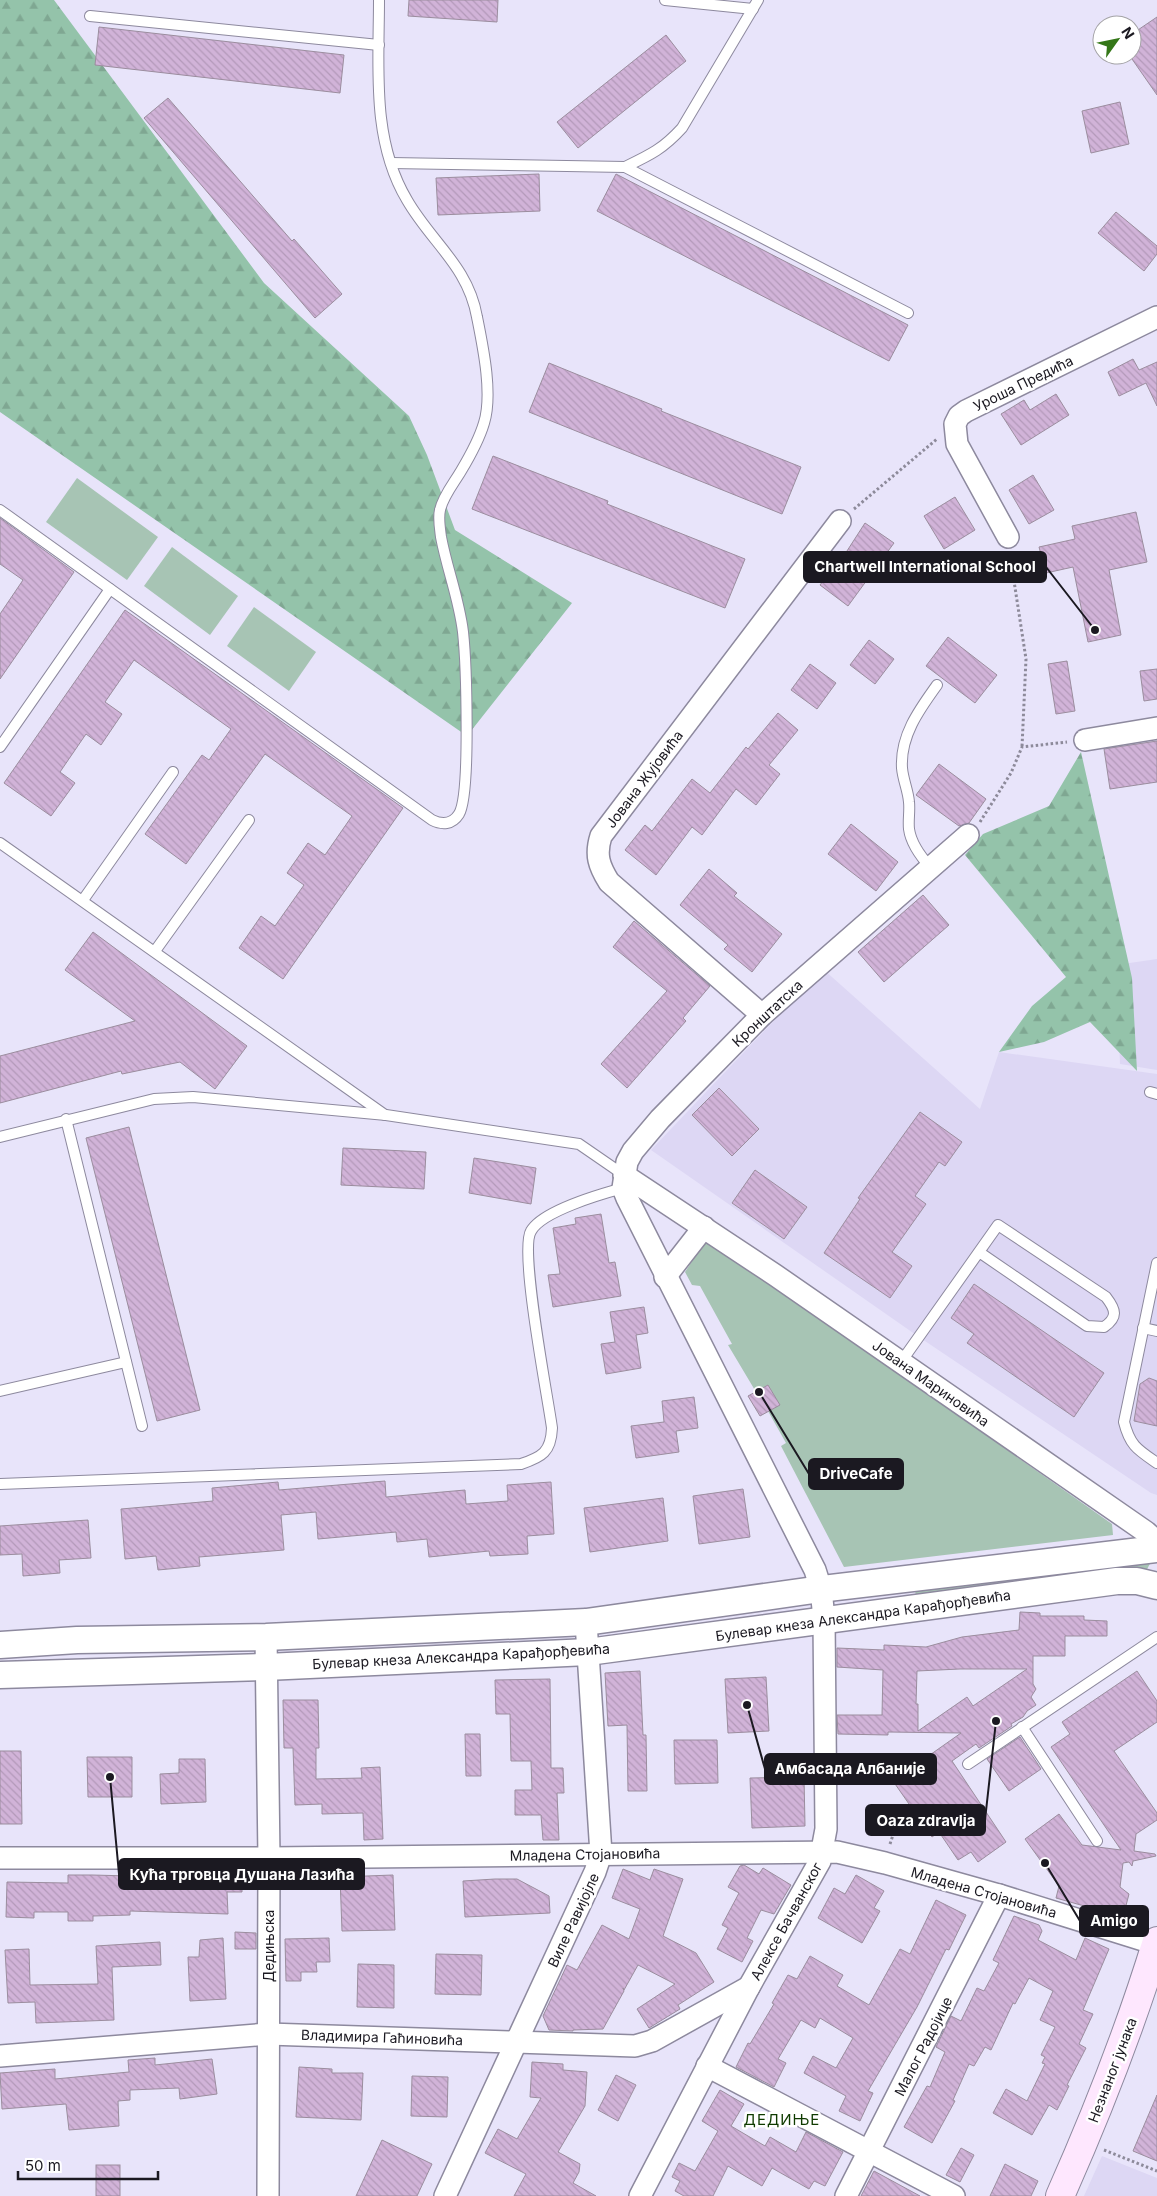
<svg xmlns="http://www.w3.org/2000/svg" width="1157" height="2196" viewBox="0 0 1157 2196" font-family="Inter,sans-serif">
<defs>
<pattern id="forest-firs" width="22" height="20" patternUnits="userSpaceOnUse" patternTransform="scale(1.25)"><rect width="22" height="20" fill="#94c3aa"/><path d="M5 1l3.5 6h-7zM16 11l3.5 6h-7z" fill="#7fa792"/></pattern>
<pattern id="building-back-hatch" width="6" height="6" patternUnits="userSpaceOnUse" patternTransform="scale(1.25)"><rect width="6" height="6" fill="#d1b3d8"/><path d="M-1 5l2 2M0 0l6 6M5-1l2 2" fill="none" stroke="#b399b9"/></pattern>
</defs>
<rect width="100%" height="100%" fill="#e8e4fa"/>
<g fill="#ddd7f4">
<path d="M1157 959V1070L1120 1064 1116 965Z"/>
<path d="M823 969 980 1109 999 1052 1157 1074V1495L1151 1493 919 1337 651 1150Z"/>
<path d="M1102 2156 1157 2178V2196H1084Z"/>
</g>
<g fill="#a7c4b4">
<path d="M77 478 158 537 127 580 46 522Z"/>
<path d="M172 547 238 596 210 635 144 586Z"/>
<path d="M254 607 316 652 289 691 227 646Z"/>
<path d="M707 1238 1112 1524 1113 1535 844 1567 781 1446 786 1443 768 1411 779 1404 768 1385 756 1392 728 1345 732 1344 700 1286 692 1285 685 1272Z"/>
<path d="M1153 1558 1145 1573 916 1600 915 1587Z"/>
</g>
<g fill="url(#forest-firs)">
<path d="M0 0H54L264 283 409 416 427 455 455 530 572 603 467 736 0 412Z"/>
<path d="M1081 752 1132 978 1137 1071 1090 1022 1044 1042 999 1052 1032 1006 1066 977 965 855 983 834 1049 806Z"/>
</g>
<g fill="url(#building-back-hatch)" stroke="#9b8d9e" fill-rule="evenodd">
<path d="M409 0H498L497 22 408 16Z"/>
<path d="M1157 17V95L1132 59V34Z"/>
<path d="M99 27 344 55 340 93 95 65Z"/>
<path d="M666 35 686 61 578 148 557 122Z"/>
<path d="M168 98 292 241 294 239 342 294 315 318 144 118Z"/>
<path d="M1120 102 1129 144 1091 153 1082 111Z"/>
<path d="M539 174 540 211 438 215 436 178Z"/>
<path d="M616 174 908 325 889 361 597 211Z"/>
<path d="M1116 212 1157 246V254L1144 271 1098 233Z"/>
<path d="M1133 359 1139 370 1157 362V406L1146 383 1119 396 1108 372Z"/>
<path d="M549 363 662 409 661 411 801 467 782 514 529 412Z"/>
<path d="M1056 394 1069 415 1021 445 1001 414 1024 400 1030 410Z"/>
<path d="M493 456 608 501 607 504 745 559 725 608 472 509Z"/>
<path d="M1033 475 1054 510 1029 524 1009 490Z"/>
<path d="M955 497 975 530 944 549 924 516Z"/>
<path d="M1136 512 1147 562 1109 570 1121 635 1088 642 1073 567 1046 573 1039 547 1075 539 1072 526Z"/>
<path d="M0 518 74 572 0 679V614L23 580 0 564Z"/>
<path d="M865 523 894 543 848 606 820 585 834 566 836 568Z"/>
<path d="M125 610 403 808 283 979 239 948 261 916 275 926 304 885 287 873 308 843 325 855 352 816 265 754 186 864 145 834 202 755 209 760 231 729 134 660 105 702 122 714 101 745 86 734 60 772 75 783 51 816 4 783Z"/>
<path d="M948 637 997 675 975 703 926 666Z"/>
<path d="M869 640 894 659 875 684 850 665Z"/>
<path d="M1067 661 1075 711 1056 714 1048 664Z"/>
<path d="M810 664 836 683 817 709 791 690Z"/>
<path d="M1157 669V699L1144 701 1140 671Z"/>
<path d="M778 713 798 730 769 765 780 774 756 805 736 789 702 835 692 827 656 875 625 850 645 825 652 831 692 779 710 793 746 747 748 749Z"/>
<path d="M1157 741V782L1110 789 1104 749Z"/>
<path d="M939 764 986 799 969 823 959 826 916 795Z"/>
<path d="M851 824 898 862 876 891 828 854Z"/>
<path d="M709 869 737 893 734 896 782 934 752 972 724 949 728 945 680 905Z"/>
<path d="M923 895 949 925 884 982 858 952Z"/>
<path d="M634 921 710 986 683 1018 686 1021 627 1088 601 1064 667 991 613 947Z"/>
<path d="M93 932 247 1046 215 1089 180 1062 122 1074 121 1071 0 1103V1056L135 1021 65 970Z"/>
<path d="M719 1088 759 1129 732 1156 692 1115Z"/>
<path d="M920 1112 962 1142 945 1166 939 1162 915 1196 926 1204 892 1252 912 1266 890 1298 824 1253 860 1199 858 1198Z"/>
<path d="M129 1127 200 1410 157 1421 86 1138Z"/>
<path d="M343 1148 426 1152 424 1189 341 1185Z"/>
<path d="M474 1158 536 1168 531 1204 469 1193Z"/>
<path d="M755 1170 807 1207 784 1239 732 1203Z"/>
<path d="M601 1214 609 1263 615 1262 621 1296 553 1307 548 1275 560 1274 553 1228 576 1224 575 1218Z"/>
<path d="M974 1284 1104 1373 1074 1417 967 1343 974 1334 951 1318Z"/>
<path d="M644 1307 648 1333 636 1335 641 1368 606 1374 601 1344 615 1342 610 1312Z"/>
<path d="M1149 1378 1157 1381V1426L1134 1421 1140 1384Z"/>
<path d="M768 1385 780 1405 760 1416 748 1396Z"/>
<path d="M694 1397 698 1428 676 1431 679 1452 636 1458 631 1426 664 1422 662 1401Z"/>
<path d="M385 1481 386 1497 465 1490 466 1504 508 1501 507 1485 551 1482 554 1534 527 1536 528 1554 490 1556 489 1551 429 1557 427 1539 397 1542 396 1532 318 1539 316 1512 281 1515 284 1550 199 1557 200 1566 158 1570 156 1556 125 1559 121 1509 213 1501 212 1488 278 1482 279 1490Z"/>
<path d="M743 1489 750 1537 699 1544 693 1496Z"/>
<path d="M663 1498 668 1541 590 1552 584 1508Z"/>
<path d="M88 1520 91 1558 59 1560 60 1573 23 1576 22 1554 0 1555V1526Z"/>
<path d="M1020 1612 1040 1613V1616H1084V1620L1107 1621V1636H1065V1656H1033V1684L1036 1689 1031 1697 1036 1705 1027 1711 1023 1717 1011 1724 1012 1726 979 1748 976 1744 952 1761 1006 1842 978 1862 971 1852 958 1860 939 1832 932 1837 893 1781 961 1733 888 1732V1735L838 1734 837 1715H882L883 1670 837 1667V1648L884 1650V1645L926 1647 962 1637 1019 1630ZM960 1669H1027L973 1706 967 1697 918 1731V1704H916L917 1671Z"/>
<path d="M640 1671 643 1735H646L647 1791H628L627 1725 608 1726 605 1673Z"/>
<path d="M1137 1671 1157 1701V1722L1114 1751 1157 1813V1820L1136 1834 1134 1851 1155 1854 1156 1856 1133 1861 1132 1866 1129 1862 1123 1863 1120 1887 1129 1894 1123 1917 1056 1898 1059 1886 1025 1839 1059 1814 1082 1845 1121 1850 1051 1747 1070 1734 1062 1722Z"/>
<path d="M766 1677 769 1731 728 1733 725 1679Z"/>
<path d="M550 1679 551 1768H563L564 1793H557L559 1840H543L541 1815H515V1790H532L531 1761H511L510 1714H496L495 1680Z"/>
<path d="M283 1700H318L319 1748H316V1779L362 1778 361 1768 380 1767 383 1839 364 1840 363 1813 322 1814V1804L295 1805 293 1748H284Z"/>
<path d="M465 1734H480L481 1776H466Z"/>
<path d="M1020 1737 1041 1769 1009 1791 987 1759Z"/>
<path d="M674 1740H717L718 1783 675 1784Z"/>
<path d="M0 1751H21L22 1824H0Z"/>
<path d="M87 1757H132V1797H88Z"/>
<path d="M179 1759H205L206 1802 161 1804 160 1774 179 1773Z"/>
<path d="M804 1777 805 1826 752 1828 750 1778Z"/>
<path d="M744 1865 759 1874 763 1868 791 1885 774 1914 761 1910 747 1938 753 1941 742 1962 717 1949 728 1928 722 1925 739 1893 728 1887 740 1866Z"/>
<path d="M623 1869 650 1880 654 1869 683 1879 663 1936 696 1953 714 1982 678 2005 680 2009 649 2028 637 2009 675 1984 638 1965 624 1990 623 1988 624 1991 603 2029 573 2030V2031L549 2030 543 2016 567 1965 577 1970 602 1925 629 1939 640 1909 612 1898Z"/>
<path d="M242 1871V1892H227L228 1914 130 1911V1915L93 1916V1921H68V1912H34V1918L6 1917 7 1882 68 1883V1875H92L130 1876V1881H204V1872Z"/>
<path d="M393 1875 395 1930 342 1931 340 1877Z"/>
<path d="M856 1875 884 1891 874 1908 880 1911 862 1943 818 1918 834 1888 845 1894Z"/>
<path d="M495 1879H517L549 1896 550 1913 465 1917 463 1881Z"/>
<path d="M936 1900 966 1915 949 1950 946 1949 917 2007 868 2091 873 2093 860 2121 839 2111 846 2096 804 2073 813 2056 836 2068 853 2038 820 2018 815 2028 801 2020 778 2059 786 2063 774 2087 736 2067 748 2043 750 2044 774 2004 772 2003 788 1975 797 1979 810 1956 843 1975 837 1986 869 2005 900 1949 910 1954Z"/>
<path d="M1014 1916 1039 1925 1042 1931 1038 1940 1076 1960 1085 1938 1109 1949 1083 2010 1093 2014 1079 2044 1086 2048 1067 2085 1069 2086 1057 2110 1049 2105 1032 2135 993 2113 1006 2089 1027 2101 1045 2064 1042 2063 1045 2057 1041 2055 1055 2027 1040 2020 1053 1991 1029 1978 1015 2004 1013 2003 991 2050 985 2047 974 2066 969 2064 953 2100 955 2101 932 2143 904 2127 927 2086 930 2087 945 2052 936 2047 951 2016 961 2021 977 1988 984 1991 999 1963 993 1960Z"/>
<path d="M235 1932 256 1933V1949H235Z"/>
<path d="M223 1938 226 1999 190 2001 188 1957H199L200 1940Z"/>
<path d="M329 1938 330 1962H316L317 1972H301V1981H286L285 1939Z"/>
<path d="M160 1942 161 1965 112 1967 114 2020 36 2023 35 2002 8 2003 5 1950 29 1949 30 1985 98 1984 96 1946Z"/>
<path d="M436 1954 482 1955 481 1995 435 1994Z"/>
<path d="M358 1964 394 1965V2008L357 2007Z"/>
<path d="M155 2058V2065L212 2059 217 2094 180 2099 179 2088 130 2090V2100L118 2101 119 2126 69 2130 66 2104 2 2109 0 2073 55 2069V2079L129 2072 128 2060Z"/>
<path d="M532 2062 563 2064V2070L587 2072 585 2106 558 2152 580 2164 579 2172 573 2183 596 2196H514L526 2174 485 2153 498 2129 517 2139 541 2098 530 2097Z"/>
<path d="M299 2067 332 2069V2073H363L361 2120 296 2117Z"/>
<path d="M616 2075 636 2085 618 2121 598 2110Z"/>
<path d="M412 2076 448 2077 447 2117 411 2116Z"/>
<path d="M720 2090 744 2104 731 2126 765 2146 770 2137 796 2152 806 2132 843 2152 825 2186 814 2181 809 2189 772 2168 762 2186 728 2166 713 2196H684L675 2191 680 2181 672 2177 679 2163 695 2171 718 2131 702 2121Z"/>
<path d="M1157 2095V2161L1133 2151Z"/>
<path d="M382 2140 432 2164 417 2196H356Z"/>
<path d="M961 2148 974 2155 960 2182 946 2175Z"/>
<path d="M1005 2164 1038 2181 1031 2196H990Z"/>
<rect x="96" y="2165" width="24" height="31"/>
<path d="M874 2171 920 2196H861Z"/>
</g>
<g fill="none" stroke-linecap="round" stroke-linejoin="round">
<defs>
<g id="service">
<path d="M665 0 753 9"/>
<path d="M90 16 379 45"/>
<path d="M391 163 625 167 908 313"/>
<path d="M625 167C650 155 663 149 682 128L758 0"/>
<path d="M0 510 432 820C442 825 452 825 459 814 471 794 466 660 463 632 459 599 447 569 441 537 440 529 438 518 440 510 443 496 454 483 461 471 470 456 479 440 484 423 493 394 483 347 477 317 468 266 431 242 407 200 371 140 379 66 379 0"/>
<path d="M0 747 110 589"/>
<path d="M0 843 385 1115"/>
<path d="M931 868C921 857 911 844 909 829 908 820 910 811 909 802 908 790 903 780 902 768 900 736 919 710 937 685"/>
<path d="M83 900 173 772"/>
<path d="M155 951 249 820"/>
<path d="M1150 1092 1157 1094"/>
<path d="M66 1119 142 1426"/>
<path d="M0 1137 154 1099 193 1097 386 1115 579 1144 624 1175"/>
<path d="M1157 1263 1124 1422C1130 1446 1138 1450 1157 1463"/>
<path d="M1143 1328 1157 1331"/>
<path d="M901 1362 998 1225 1106 1297C1116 1310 1118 1317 1104 1327L1087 1326 979 1252"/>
<path d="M0 1391 126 1362"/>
<path d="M0 1484 521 1464C542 1457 551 1452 552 1428 548 1398 519 1250 531 1231 542 1211 601 1194 623 1188"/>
<path d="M1022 1727 1097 1841"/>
<path d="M968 1764 1157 1637"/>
</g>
<g id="minor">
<path d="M1008 537 957 444 955 424 959 416 966 411 1157 317"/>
<path d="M1085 740 1157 728"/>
<path d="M762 1015 609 882C599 866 595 855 601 836L840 521"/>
<path d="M624 1175 775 1275 1146 1532 1157 1542"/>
<path d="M665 1277 704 1227"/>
<path d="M266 1637 269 1858 268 2196"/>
<path d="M0 1858H269L837 1852 885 1863 999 1895 1156 1944"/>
<path d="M0 2056 268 2034 635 2046 652 2041 749 1987"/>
<path d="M707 2066 954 2196"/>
<path d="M445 2196 595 1872 601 1854 586 1622"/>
<path d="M640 2196 749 1987 820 1861 826 1829 824 1619 821 1589 815 1570 627 1198 623 1188 627 1162 633 1151 660 1119 762 1015 968 835"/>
<path d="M846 2196 999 1895"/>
</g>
<g id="tertiary">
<path d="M0 1645 77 1640 266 1637 586 1622 821 1589 1157 1549"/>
<path d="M0 1675 266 1667 588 1652 1117 1581H1137L1157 1586"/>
</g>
<path id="secondary" d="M1060 2196C1097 2113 1130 2029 1157 1941"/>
</defs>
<use href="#service" stroke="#8d899e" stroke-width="12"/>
<use href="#minor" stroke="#8d899e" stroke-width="24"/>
<use href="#tertiary" stroke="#8d899e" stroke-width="29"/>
<use href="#secondary" stroke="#8d899e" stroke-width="30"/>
<g stroke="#8d8a9a" stroke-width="3" stroke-dasharray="2.5 2.5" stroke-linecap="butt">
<path d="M854 509 937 439"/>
<path d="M1010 555 1026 659 1022 747"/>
<path d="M980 822 1011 773 1022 747 1067 742"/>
<path d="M890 1844 900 1814 910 1806"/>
<path d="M1104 2150 1157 2171"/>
</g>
<use href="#service" stroke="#fff" stroke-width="10"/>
<use href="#minor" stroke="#fff" stroke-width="21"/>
<use href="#tertiary" stroke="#fff" stroke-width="26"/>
<use href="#secondary" stroke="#fee7fe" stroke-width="28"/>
</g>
<g text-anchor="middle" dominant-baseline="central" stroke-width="5" stroke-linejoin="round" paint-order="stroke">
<g font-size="14" fill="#1b1921" stroke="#fff">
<text transform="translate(1023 383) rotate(-26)">Уроша Предића</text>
<text transform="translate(644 779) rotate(-53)">Јована Жујовића</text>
<text transform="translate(767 1013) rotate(-43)">Кронштатска</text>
<text transform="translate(931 1383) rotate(35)">Јована Мариновића</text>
<text transform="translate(863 1615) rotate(-8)">Булевар кнеза Александра Карађорђевића</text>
<text transform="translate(461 1656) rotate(-3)">Булевар кнеза Александра Карађорђевића</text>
<text transform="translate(585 1854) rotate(-1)">Младена Стојановића</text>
<text transform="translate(984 1892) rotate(16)">Младена Стојановића</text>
<text transform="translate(573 1920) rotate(-65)">Виле Равијојле</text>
<text transform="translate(786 1921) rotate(-61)">Алексе Бачванског</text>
<text transform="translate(268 1946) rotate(-90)">Дедињска</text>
<text transform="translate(382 2037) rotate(2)">Владимира Гаћиновића</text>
<text transform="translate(923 2046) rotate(-63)">Малог Радојице</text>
<text transform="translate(1112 2070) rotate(-69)">Незнаног јунака</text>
</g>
<g font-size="15" letter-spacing="1" fill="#0f3b00" stroke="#fff">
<text x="782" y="2119">ДЕДИЊЕ</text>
</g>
</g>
<path fill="none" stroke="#1b1921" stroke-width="2" d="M1095 630L1046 567M759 1392L809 1474M747 1705L765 1769M996 1721L985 1820M110 1777L119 1874M1045 1863L1080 1921"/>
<g fill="#1b1921" stroke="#fff" stroke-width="2">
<circle cx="1095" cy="630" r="5"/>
<circle cx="759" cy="1392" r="5"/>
<circle cx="747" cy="1705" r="5"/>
<circle cx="996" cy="1721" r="5"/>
<circle cx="110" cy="1777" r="5"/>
<circle cx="1045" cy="1863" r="5"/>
</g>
<g fill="#1b1921" stroke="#1b1921" stroke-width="2">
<rect x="804" y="552" width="242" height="30" rx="5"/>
<rect x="809" y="1459" width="94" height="30" rx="5"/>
<rect x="765" y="1754" width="171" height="30" rx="5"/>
<rect x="866" y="1805" width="119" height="30" rx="5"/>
<rect x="119" y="1859" width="245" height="30" rx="5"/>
<rect x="1080" y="1906" width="68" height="30" rx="5"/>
</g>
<g font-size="15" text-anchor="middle" font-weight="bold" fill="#fff">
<text x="925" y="572">Chartwell International School</text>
<text x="856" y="1479">DriveCafe</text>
<text x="850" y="1774">Амбасада Албаније</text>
<text x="926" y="1826">Oaza zdravlja</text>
<text x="242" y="1880">Кућа трговца Душана Лазића</text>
<text x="1114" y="1926">Amigo</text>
</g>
<g transform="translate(1117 40) rotate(57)"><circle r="24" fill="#ffffff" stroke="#a4a3a6"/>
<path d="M0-4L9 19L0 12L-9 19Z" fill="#347718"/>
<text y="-8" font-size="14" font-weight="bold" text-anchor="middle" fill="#1b1921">N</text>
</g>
<path d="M18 2171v8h140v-8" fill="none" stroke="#1b1921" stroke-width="2.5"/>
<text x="25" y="2171" font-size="15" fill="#1b1921" stroke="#ffffff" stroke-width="4" paint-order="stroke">50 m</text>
</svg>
